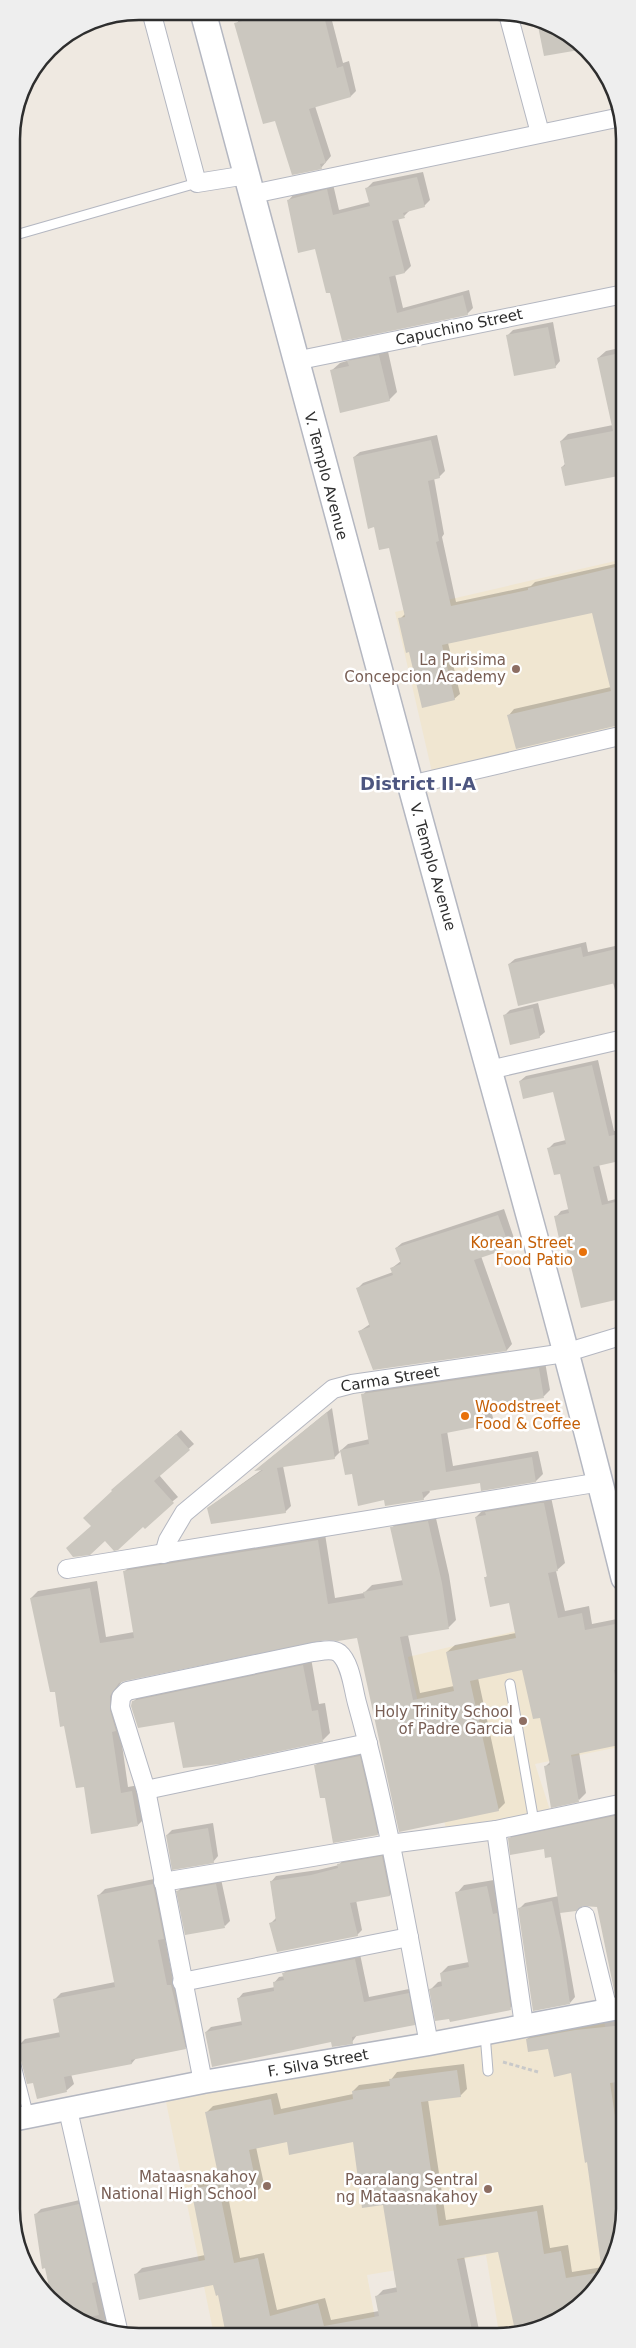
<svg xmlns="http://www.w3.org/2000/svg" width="636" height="2348" viewBox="0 0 636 2348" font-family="'DejaVu Sans',sans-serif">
<rect width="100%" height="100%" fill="#efe9e1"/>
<g fill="#f0e6d1">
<path d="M624 559V727L432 772 395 612Z"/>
<path d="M549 1623 561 1695 621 1679 624 1692V1746L535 1764 550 1810 446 1829 408 1657Z"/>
<path d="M604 2020 624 2161V2217L615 2258 593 2293 555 2322 499 2333 486 2255 367 2275 378 2335H214L165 2097Z"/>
</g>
<g fill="#0003" fill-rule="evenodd">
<path d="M264 12 330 13 343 63 349 61 356 91 351 96 315 106 331 156 321 168 276 119 236 24 241 18Z"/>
<path d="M544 22 561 28 584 47 545 55 540 27Z"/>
<path d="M423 172 430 200 424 206 410 210 404 216 398 218 411 266 405 272 395 274 403 308 469 290 473 308 467 314 343 339 330 291 316 247 288 201 294 194 333 184 339 210 370 202 367 188 373 182Z"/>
<path d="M553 322 560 361 555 367 507 336 513 330Z"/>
<path d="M387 347 397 392 389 400 331 371 340 363 350 360 357 353Z"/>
<path d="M624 347V473L562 467 565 464 561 441 568 434 613 425 598 358 606 351Z"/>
<path d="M437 435 445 471 439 477 434 478 444 534 442 537 456 602 531 586 535 582 624 562V723L509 715 514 709 611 687 593 612 448 643 460 694 454 699 410 651 400 619 406 613 390 546 354 457 360 452Z"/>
<path d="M586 942 588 952 624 944V1011H620L613 982 509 964 515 959Z"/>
<path d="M538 1003 545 1032 539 1037 505 1015 510 1010Z"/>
<path d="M598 1060 614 1131 624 1129V1158L599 1164 608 1201 624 1197V1297L582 1306 566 1240 556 1217 561 1211 569 1209 561 1172 549 1148 554 1143 566 1140 554 1090 520 1081 526 1076Z"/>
<path d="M504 1209 515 1241 509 1247 481 1256 512 1344 507 1350 374 1369 360 1331 370 1324 357 1289 363 1283 393 1272 392 1268 401 1261 396 1248 402 1243Z"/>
<path d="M545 1362 550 1390 544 1396 490 1406 493 1418 486 1424 447 1431 453 1466 538 1451 543 1474 536 1481 482 1489 481 1482 429 1490 430 1492 423 1499H385L353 1472 341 1451 334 1458 283 1466 291 1506 285 1512 208 1508 264 1468 261 1466 332 1408 339 1452 348 1444 370 1439 363 1395 369 1388Z"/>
<path d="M181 1430 194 1444 159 1475 178 1497 143 1525 93 1526 118 1485Z"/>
<path d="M551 1497 565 1563 556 1571 565 1611 589 1606 592 1624 622 1618 624 1629V1666L622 1667 624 1679V1743L579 1752 586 1793 579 1800 545 1767 551 1761 541 1716 523 1669 478 1678 505 1803 498 1810 358 1637 311 1640 122 1681 117 1688 116 1702 128 1787 139 1785 145 1818 138 1825 85 1785 65 1725 31 1598 38 1591 97 1581 106 1637 134 1632 124 1572 131 1565 325 1534 335 1598 364 1593 372 1585 404 1580 392 1528 399 1520 435 1514 449 1575 456 1620 449 1627 408 1635 420 1693 454 1686 447 1652 455 1645 516 1633 510 1602 485 1578 488 1575 476 1517 483 1510Z"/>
<path d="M311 1658 319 1704 325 1703 330 1733 323 1740 133 1702 140 1695Z"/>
<path d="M365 1751 383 1829 377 1834 326 1796 315 1766 321 1760Z"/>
<path d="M624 1808V1994H616L598 1906 583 1904 560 1912 575 1997 570 2003 519 1909 525 1903 559 1896 552 1856 545 1848 509 1839 516 1832Z"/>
<path d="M213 1823 218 1856 213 1862 167 1835 172 1830Z"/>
<path d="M387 1851 395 1890 390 1895 356 1900 362 1930 357 1935 271 1923 276 1918 271 1882 276 1876 318 1870 339 1865 344 1859Z"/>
<path d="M159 1878 170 1931 165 1937 173 1979H177L192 2041 185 2048 137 2057 132 2063 71 2074 74 2084 67 2090 38 2097 34 2082 18 2046 25 2039 61 2032 54 2000 61 1993 115 1982 98 1896 105 1889Z"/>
<path d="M221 1879 230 1921 225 1926 178 1891 183 1886Z"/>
<path d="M494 1880 518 2001 510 2008 431 1989 438 1982 443 1981 441 1973 448 1966 469 1962 457 1893 464 1885Z"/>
<path d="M360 1954 369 1997 414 1988 419 2019 414 2024 357 2035 352 2042 206 2032 211 2027 243 2021 238 1999 243 1993 275 1987 274 1983 279 1977 285 1976 284 1973 289 1968Z"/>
<path d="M624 2015V2217L615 2258 593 2293 569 2312 538 2317 524 2328 525 2332 514 2336H491L516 2330 499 2251 464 2256 480 2335H227L219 2294 214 2284 135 2275 142 2268 205 2255 192 2189 199 2183 220 2178 206 2113 213 2106 277 2093 281 2109 353 2094V2091L359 2085 390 2081 397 2072 464 2064 467 2089 460 2096 428 2100 446 2220 543 2205 550 2248 568 2245 572 2272 603 2267 588 2161 572 2072 549 2047 527 2039 534 2033 582 2024 614 2021ZM288 2141H354L384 2204 398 2287 383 2290 376 2297 379 2311 331 2320 325 2298 277 2310 264 2253 240 2258 228 2196 257 2191 264 2184 256 2147Z"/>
<path d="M12 2054 19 2082 12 2086Z"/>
<path d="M84 2199 98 2278 109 2332 75 2320 35 2215 41 2209Z"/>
</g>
<g fill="#cbc7bf">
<path d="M278 12H323L337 68 343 66 351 97 309 109 326 163 320 164 322 169 292 175 275 121 263 124 234 23Z"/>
<path d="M550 24 561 28 585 49 544 56 538 26Z"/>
<path d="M417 177 425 207 403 213 405 218 392 221 405 273 389 277 397 313 463 295 468 315 342 341 330 293H326L315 249 298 253 287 200 327 189 333 215 370 206 365 188Z"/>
<path d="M548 327 556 368 514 376 506 335Z"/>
<path d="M624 352V475L565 486 561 467 565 466 560 441 613 431 597 358Z"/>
<path d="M379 355 390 401 340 413 330 370 349 366 347 361Z"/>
<path d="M431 440 440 478 428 481 439 541 436 542 451 606 528 590V588L624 565V724L516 749 507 715 611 691 592 613 442 645 455 700 422 708 409 652 406 653 398 618 405 617 389 548 379 550 374 527 368 529 353 457Z"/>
<path d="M581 947 583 957 624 947V981L518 1006 508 964Z"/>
<path d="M533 1008 540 1038 510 1045 503 1015Z"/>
<path d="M592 1065 609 1136 624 1133V1160L593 1167 602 1205 624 1200V1298L581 1308 565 1242 560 1243 554 1216 569 1213 560 1174 554 1175 547 1148 566 1144 553 1092 523 1099 519 1081Z"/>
<path d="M498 1215 510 1248 474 1260 507 1351 373 1370 358 1331 370 1327 356 1288 393 1275 390 1268 401 1264 395 1248Z"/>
<path d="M539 1368 544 1398 483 1408 487 1425 441 1434 446 1472 532 1457 536 1482 481 1491 480 1483 422 1492 424 1500 385 1506 384 1500 358 1506 352 1474 345 1475 340 1450 369 1444 361 1394Z"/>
<path d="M327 1412 335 1459 277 1468 286 1513 211 1524 207 1508 263 1470 254 1471Z"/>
<path d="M176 1434 190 1450 154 1481 174 1503 145 1529 143 1527 118 1550 114 1551 105 1541 90 1555 73 1557 66 1548 91 1526 83 1518 112 1491 111 1490Z"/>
<path d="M540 1503H544L558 1571 548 1573 558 1618 582 1613 585 1630 615 1624 624 1668 614 1670 624 1718V1744L571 1755 579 1802 551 1808 544 1766 550 1765 540 1718 533 1719 522 1670 470 1681 499 1811 399 1832 357 1638 338 1641 326 1640 125 1681 119 1683 110 1696V1710L116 1731 112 1732 121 1793 132 1791 138 1826 91 1834 84 1787 76 1788 64 1726 60 1727 55 1692H50L30 1598 90 1588 100 1643 134 1638 123 1571 318 1540 328 1604 365 1598 363 1592 403 1585 390 1527 428 1521 442 1583 449 1629 400 1637 413 1700 454 1691 446 1652 516 1638 509 1603 490 1607 484 1577H487L475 1517 486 1515 485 1512Z"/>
<path d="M303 1665 312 1711 318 1710 323 1742 220 1764 183 1768 174 1722 138 1728 131 1706 132 1701Z"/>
<path d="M360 1756 378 1835 333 1843 325 1798H320L314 1765Z"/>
<path d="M624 1814V1994L615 1995 597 1907 583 1906 576 1911 560 1913 551 1857 545 1858 544 1849 510 1855 508 1838Z"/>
<path d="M208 1828 214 1863 172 1870 166 1835Z"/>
<path d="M382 1856 390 1896 350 1903 358 1936 277 1952 269 1923 276 1921 270 1881 311 1875 338 1868 337 1864Z"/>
<path d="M153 1884 164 1939 158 1940 167 1985H171L186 2049 131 2060 132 2064 64 2077 67 2092 37 2099 33 2083 27 2084 17 2045 60 2037 53 1999 115 1987 97 1895Z"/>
<path d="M216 1884 225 1928 185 1935 176 1891Z"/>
<path d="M487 1886 493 1914 497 1913 511 2010 450 2022 449 2019 435 2021 429 1989 442 1986 440 1973 469 1967 455 1892Z"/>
<path d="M552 1901 561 1941 570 2004 533 2011 518 1908Z"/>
<path d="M355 1959 364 2002 409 1993 415 2025 352 2037 353 2044 332 2047 331 2042 212 2067 205 2032 242 2025 237 1998 274 1991 273 1982 284 1980 282 1973Z"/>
<path d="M624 2025V2081L610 2083 622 2162 624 2161V2217L615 2258 593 2293 554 2323 516 2335 498 2252 457 2259 473 2335H438L436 2327 398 2335H226L218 2295 216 2296 213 2285 139 2300 134 2274 205 2260 191 2189 218 2184 234 2263 258 2258 270 2316 318 2303 324 2326 379 2316 375 2296 397 2292 383 2205 362 2208 353 2142 289 2155 287 2142 249 2150 258 2192 223 2198 205 2112 271 2099 274 2115 353 2099 352 2091 390 2086 389 2079 457 2070 461 2097 421 2102 439 2226 537 2211 544 2254 561 2251 566 2278 602 2272 587 2162 585 2163 571 2073 554 2077 548 2049 528 2052 526 2039 575 2030Z"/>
<path d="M79 2204 96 2282 92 2283 99 2315 89 2317 91 2325 75 2320 52 2301 45 2268 42 2269 34 2214Z"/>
</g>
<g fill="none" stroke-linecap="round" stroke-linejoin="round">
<defs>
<g id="service">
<path d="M12 236 197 183"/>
<path d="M510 1684 534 1822"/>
<path d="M485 2034 488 2071"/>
<path d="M12 2049 29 2117"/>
</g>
<g id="minor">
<path d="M151 11 197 183 247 175"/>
<path d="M508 14 540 133"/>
<path d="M253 194 621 117"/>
<path d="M295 361 624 294"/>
<path d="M410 785 624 735"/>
<path d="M489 1070 624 1039"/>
<path d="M164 1554 168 1540 184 1513 333 1389 352 1384 565 1353 624 1335"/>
<path d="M67 1569 601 1482"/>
<path d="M146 1790 368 1743"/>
<path d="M496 1830 524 2025"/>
<path d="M163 1882 390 1844 496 1830 624 1803"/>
<path d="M585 1916 608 2010"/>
<path d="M182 1982 409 1937"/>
<path d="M203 2082 146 1790 120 1707 121 1697 127 1691 313 1652C322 1651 332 1648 339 1653 351 1663 353 1689 357 1703 388 1814 407 1930 429 2044"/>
<path d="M68 2110 119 2334"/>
</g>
<path id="tertiary" d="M12 2120 203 2082 429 2044 624 2007"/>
<path id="secondary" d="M203 12C273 269 339 526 410 783 482 1048 558 1311 624 1578"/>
</defs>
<use href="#service" stroke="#b4b7c1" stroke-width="11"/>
<use href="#minor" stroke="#b4b7c1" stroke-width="20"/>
<use href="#tertiary" stroke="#b4b7c1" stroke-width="25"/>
<use href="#secondary" stroke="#b4b7c1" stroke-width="28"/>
<path stroke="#c9c9c9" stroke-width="3" stroke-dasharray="4 2.5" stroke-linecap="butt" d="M503 2062 538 2072"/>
<use href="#service" stroke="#fff" stroke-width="9"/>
<use href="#minor" stroke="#fff" stroke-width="18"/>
<use href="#tertiary" stroke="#fff" stroke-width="22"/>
<use href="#secondary" stroke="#fff" stroke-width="25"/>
</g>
<g fill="#8d6e63" stroke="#fff" stroke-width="2">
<circle cx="516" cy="669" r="5"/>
<circle cx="523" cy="1721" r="5"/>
<circle cx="267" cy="2186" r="5"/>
<circle cx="488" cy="2189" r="5"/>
</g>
<g fill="#e8710a" stroke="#fff" stroke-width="2">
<circle cx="583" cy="1252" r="5"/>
<circle cx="465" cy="1416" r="5"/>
</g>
<g text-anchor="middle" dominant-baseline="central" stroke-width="5" stroke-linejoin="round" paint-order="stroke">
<g font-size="15" fill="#2e2e2e" stroke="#fff">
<text transform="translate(459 327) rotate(-12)">Capuchino Street</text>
<text transform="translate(326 476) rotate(75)">V. Templo Avenue</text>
<text transform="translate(433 867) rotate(74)">V. Templo Avenue</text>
<text transform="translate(390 1379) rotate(-9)">Carma Street</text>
<text transform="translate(318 2063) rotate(-10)">F. Silva Street</text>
</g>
<g font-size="15" fill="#785e54" stroke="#fff" text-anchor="end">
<text x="506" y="660">La Purisima<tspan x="506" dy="17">Concepcion Academy</tspan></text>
<text x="513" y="1712">Holy Trinity School<tspan x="513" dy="17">of Padre Garcia</tspan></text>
<text x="257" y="2177">Mataasnakahoy<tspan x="257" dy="17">National High School</tspan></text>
<text x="478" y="2180">Paaralang Sentral<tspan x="478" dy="17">ng Mataasnakahoy</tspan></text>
</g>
<g font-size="15" fill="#c56008" stroke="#fff" text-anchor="end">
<text x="573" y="1243">Korean Street<tspan x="573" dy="17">Food Patio</tspan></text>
<text x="475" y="1407" text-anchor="start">Woodstreet<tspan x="475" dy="17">Food &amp; Coffee</tspan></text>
</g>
<g font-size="18" font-weight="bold" fill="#4d5680" stroke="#fff">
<text x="418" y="783">District II-A</text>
</g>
</g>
<path d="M0 0H636V2348H0ZM139 20H497A119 119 0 0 1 616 139V2209A119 119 0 0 1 497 2328H139A119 119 0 0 1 20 2209V139A119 119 0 0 1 139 20Z" fill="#eee" fill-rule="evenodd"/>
<path fill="none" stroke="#2e2e2e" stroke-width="2.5" d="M139 20H497A119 119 0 0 1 616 139V2209A119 119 0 0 1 497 2328H139A119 119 0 0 1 20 2209V139A119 119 0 0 1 139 20Z"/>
</svg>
